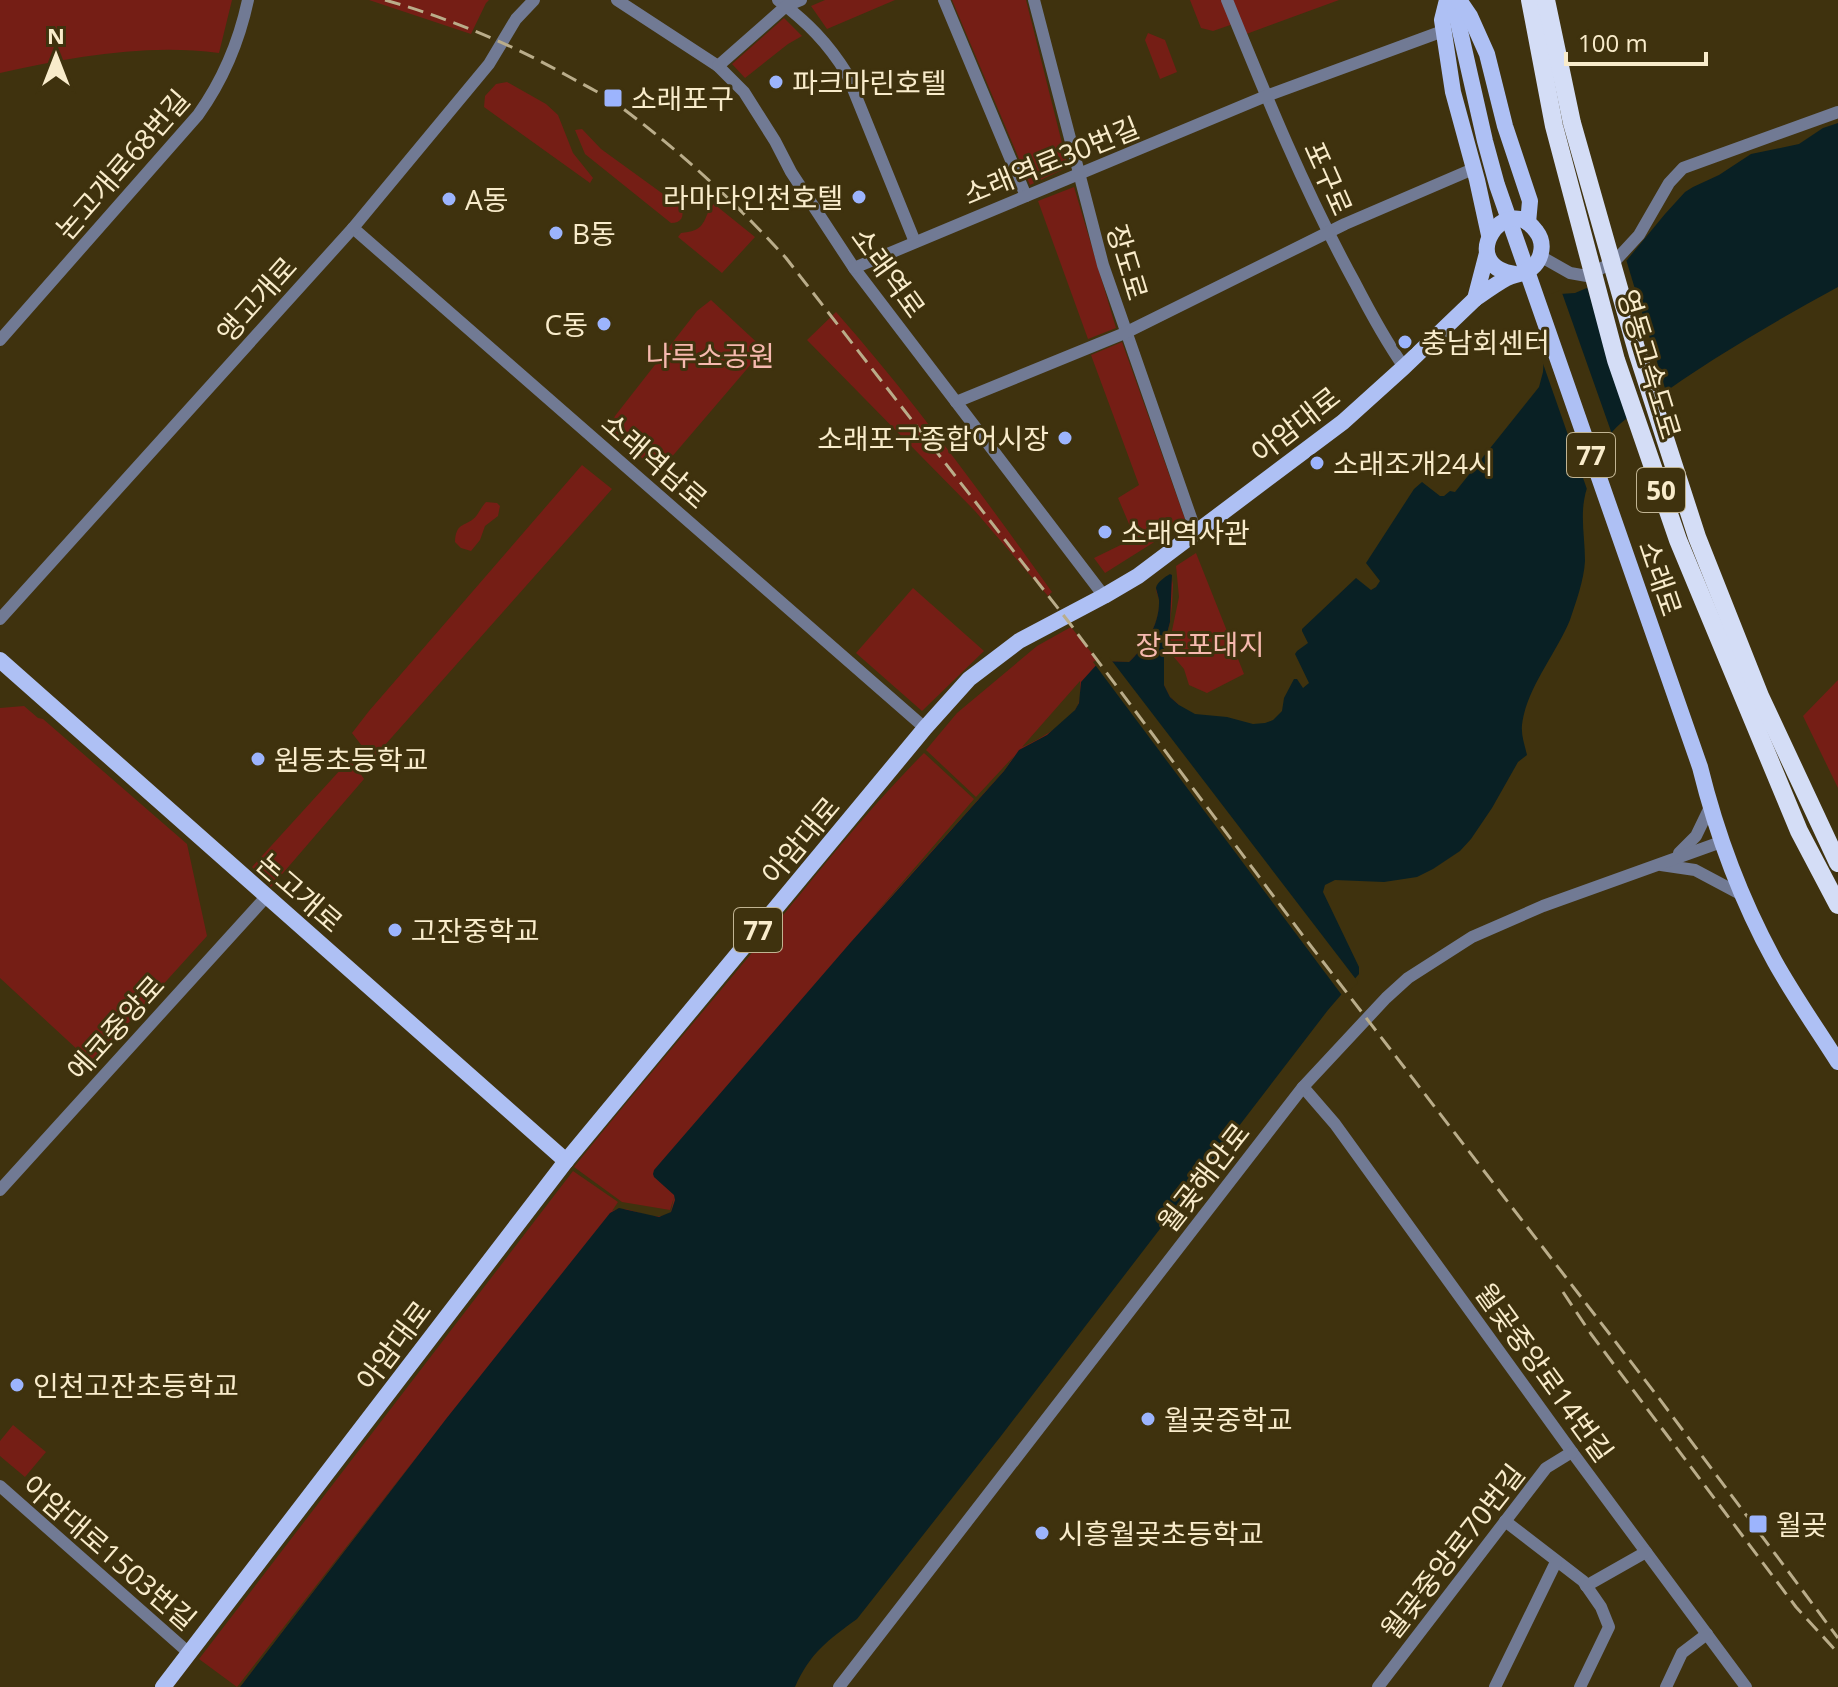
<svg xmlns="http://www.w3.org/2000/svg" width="1838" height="1687" viewBox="0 0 1838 1687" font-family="'Open Sans','Noto Sans KR',sans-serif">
<rect width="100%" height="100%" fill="#3f320e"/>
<g fill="#751e15" fill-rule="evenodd">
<path d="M0 0H232L219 53C147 43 71 57 0 73Z"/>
<path d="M369 0H489L486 3 471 34Z"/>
<path d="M825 0H895L827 29 811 6Z"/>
<path d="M952 0H1026L1068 167 1030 185Z"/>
<path d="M1190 0H1339L1241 36 1236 23 1213 31 1201 28Z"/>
<path d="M784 18 802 36 788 44 745 78 732 64Z"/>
<path d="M1148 33 1165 40 1177 72 1160 79 1145 40Z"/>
<path d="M507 82 546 104 558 115 573 153 593 178 590 183 484 107 485 96 496 84Z"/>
<path d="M582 129 601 149 681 207C685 217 681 223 671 223L585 154 575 130Z"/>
<path d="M1074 187 1116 328 1088 339 1038 201Z"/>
<path d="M714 204 755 237 722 273 678 237 681 233C686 232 690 232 695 230 707 225 705 212 714 204Z"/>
<path d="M711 300 764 349 658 473 610 428 615 416 697 311Z"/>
<path d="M836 312C914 400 983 496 1052 592L1048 596 975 511 807 340Z"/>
<path d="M1122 342 1186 522 1105 573 1094 558 1135 538 1118 498 1139 485 1091 355Z"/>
<path d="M582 465 612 489 369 763 360 773 364 779 271 887 252 867 362 746 352 733 369 711Z"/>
<path d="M486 502 497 503 500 506 498 516 485 526 480 540 471 551 461 548 455 542C456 520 467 528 477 515 480 511 482 506 486 502Z"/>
<path d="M1196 553 1244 674 1207 693 1189 685 1184 669 1168 650 1179 597 1176 566Z"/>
<path d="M1171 574 1173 585 1172 606 1170 622 1164 645V685L1170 697 1179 705 240 1687 421 1451 237 1687 199 1659 573 1171 618 1202 612 1211C631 1202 652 1226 671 1212L674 1197 670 1210 622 1202 574 1167C635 1091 699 1017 761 942 814 878 866 811 924 753L974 799 868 922 1004 771 1014 756 976 797 926 750 957 713 1037 646 1071 627 1098 661 1129 662C1145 647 1161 623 1159 599 1158 594 1155 592 1157 587 1159 581 1166 577 1171 574ZM1080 681C1080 687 1081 696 1079 702 1075 719 1038 741 1022 747Z"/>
<path d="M913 588 984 651 922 711 856 653Z"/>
<path d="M1838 680V788L1803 716Z"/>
<path d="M24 706 38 718 43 719 187 844 207 936 92 1063 0 978V708Z"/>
<path d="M13 1425 46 1452 25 1477 0 1456V1441Z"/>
</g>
<path fill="#092024" d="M1838 123V287C1774 322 1710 359 1651 402 1638 411 1622 420 1612 432 1604 443 1591 475 1587 488 1579 513 1585 535 1585 561 1584 580 1576 602 1570 620 1556 654 1526 689 1522 725 1521 736 1525 746 1527 755L1518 762 1492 808 1471 839 1460 851 1433 869 1417 877 1384 882 1335 880 1325 885 1323 892 1359 967V974L1328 1010 1001 1436 857 1619C828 1640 810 1653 795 1687H240L446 1419 610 1213 619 1208 659 1217 671 1212 675 1200 674 1195 654 1177 653 1174 654 1170 851 942 1004 771 1019 750 1047 735 1075 710 1079 703 1081 682 1099 662 1102 661 1129 662C1145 647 1160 624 1159 600 1159 599 1156 589 1156 588 1157 582 1165 577 1170 574L1172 575 1170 622 1164 645V685L1170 697 1179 705 1195 714 1227 717 1253 724 1265 723 1273 720 1282 711 1284 698 1294 679H1297L1303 688 1309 683 1295 654 1297 651 1308 643 1302 631V629L1356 578 1371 590 1376 587 1380 581 1366 563 1414 489 1422 482 1440 496H1444L1450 491 1455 492 1539 387 1543 372 1547 306 1560 294 1575 293 1589 287 1627 260 1665 214 1685 192 1693 187 1719 175 1751 154 1799 144 1823 128Z"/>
<g fill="#3f320e">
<path d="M1625 256 1667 395 1629 423 1586 284Z"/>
<path d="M1561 290 1613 437 1607 448 1589 495 1540 355 1543 305 1546 298 1551 294Z"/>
<path d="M1102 657H1109L1358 982 1344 998 1093 662Z"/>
</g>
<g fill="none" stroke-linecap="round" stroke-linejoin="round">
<g stroke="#717a94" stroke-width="12">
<path d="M617 0 718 66 744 92 775 141 791 172 854 268 1104 596"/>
<path d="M778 0C807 22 828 43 847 74L915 242"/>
<path d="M944 0 1026 196"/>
<path d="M1034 0 1103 265 1196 532"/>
<path d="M1227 0C1266 96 1305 192 1355 283 1370 312 1385 340 1404 367"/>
<path d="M718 66 786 6 801 0"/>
<path d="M353 228 925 728"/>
<path d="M1540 256 1570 273 1587 276 1615 261 1639 235 1669 183 1683 168 1838 112"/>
<path d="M854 268 1266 96 1443 31"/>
<path d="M0 340 198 115C223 80 239 42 248 0"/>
<path d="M956 402 1125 333 1345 224 1473 169"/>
<path d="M0 619 353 228 489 64 516 19 534 0"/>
<path d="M1679 853 1696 836 1710 807"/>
<path d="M1661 865 1695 870 1742 895"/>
<path d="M1303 1087 1335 1124 1572 1452 1746 1687"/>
<path d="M0 1190 266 897"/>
<path d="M0 1486 189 1653"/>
<path d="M1505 1521 1583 1581 1601 1607 1609 1627 1580 1687"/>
<path d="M1586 1586 1646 1552"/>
<path d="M839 1687 1303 1087 1386 998 1408 978 1472 937 1543 906 1721 842"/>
<path d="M1378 1687 1546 1468 1572 1452"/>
<path d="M1495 1687 1556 1562"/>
<path d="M1666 1687 1682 1653 1707 1634"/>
</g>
<g stroke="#aec0f4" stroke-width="16">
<path d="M1447 0 1442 20 1453 92 1477 180 1489 235"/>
<path d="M1453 0 1485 141 1497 185 1700 767C1717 836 1741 900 1775 962 1794 996 1817 1029 1838 1062"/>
<path d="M1459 0 1470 16 1487 54 1505 126 1530 201 1528 223"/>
<path d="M1487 253 1475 299C1485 292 1496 284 1507 278 1513 275 1518 275 1524 272 1541 266 1547 245 1536 231 1505 189 1455 266 1515 274"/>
<path d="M0 660 566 1161"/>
<path d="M163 1687 566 1161 925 728 969 679 1019 641 1104 596 1138 576 1343 422 1404 367 1475 299"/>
</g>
<g stroke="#d4ddf6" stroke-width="18">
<path d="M1530 0 1554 126 1616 360 1678 540 1799 831 1838 905"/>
<path d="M1546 0 1572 123 1638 355 1697 537 1760 696 1838 863"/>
</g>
<g stroke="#baad8a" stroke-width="3" stroke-dasharray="16 8" stroke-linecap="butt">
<path d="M385 0C448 18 509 43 566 75 582 84 599 92 614 102 677 148 734 201 786 258L1071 625 1307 941 1658 1397 1838 1638"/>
<path d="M1563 1292 1591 1334 1796 1607 1838 1653"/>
</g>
</g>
<g fill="#9cb4fd" stroke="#3f320e" stroke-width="3">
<circle cx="776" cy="82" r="8"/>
<rect x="603" y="88" width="20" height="20" rx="4"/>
<circle cx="859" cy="197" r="8"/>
<circle cx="449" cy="199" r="8"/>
<circle cx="556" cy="233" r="8"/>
<circle cx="604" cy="324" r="8"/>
<circle cx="1405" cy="342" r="8"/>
<circle cx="1065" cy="438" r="8"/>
<circle cx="1317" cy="463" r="8"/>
<circle cx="1105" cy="532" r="8"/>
<circle cx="258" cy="759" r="8"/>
<circle cx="395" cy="930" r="8"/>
<circle cx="17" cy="1385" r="8"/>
<circle cx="1148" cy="1419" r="8"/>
<rect x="1748" y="1514" width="20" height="20" rx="4"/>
<circle cx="1042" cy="1533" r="8"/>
</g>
<g text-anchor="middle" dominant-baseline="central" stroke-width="6" stroke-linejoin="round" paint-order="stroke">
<g fill="#3f320e" stroke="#c1b492" stroke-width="2">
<rect x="1567" y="433" width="48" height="44" rx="6"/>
<rect x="1637" y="468" width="48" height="44" rx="6"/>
<rect x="734" y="908" width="48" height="44" rx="6"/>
</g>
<g font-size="26" font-weight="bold" fill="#f9eccb">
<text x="1591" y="455">77</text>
<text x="1661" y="490">50</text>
<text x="758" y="930">77</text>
</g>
<g font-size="28" fill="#f9eccb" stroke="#3f320e" text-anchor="start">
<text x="792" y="82">파크마린호텔</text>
<text x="631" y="98">소래포구</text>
<text x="843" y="197" text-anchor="end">라마다인천호텔</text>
<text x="465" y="199">A동</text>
<text x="572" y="233">B동</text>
<text x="588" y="324" text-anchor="end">C동</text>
<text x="1421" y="342">충남회센터</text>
<text x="1049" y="438" text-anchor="end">소래포구종합어시장</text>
<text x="1333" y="463">소래조개24시</text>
<text x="1121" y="532">소래역사관</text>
<text x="274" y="759">원동초등학교</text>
<text x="411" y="930">고잔중학교</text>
<text x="33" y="1385">인천고잔초등학교</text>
<text x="1164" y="1419">월곶중학교</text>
<text x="1776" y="1524">월곶</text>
<text x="1058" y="1533">시흥월곶초등학교</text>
</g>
<g font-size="28" fill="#f9eccb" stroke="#3f320e">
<text transform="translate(1051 160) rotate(-22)">소래역로30번길</text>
<text transform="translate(122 164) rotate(-49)">논고개로68번길</text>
<text transform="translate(1329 178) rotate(66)">포구로</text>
<text transform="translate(1128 262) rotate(73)">장도로</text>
<text transform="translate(889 272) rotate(54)">소래역로</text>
<text transform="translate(256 299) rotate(-48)">앵고개로</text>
<text transform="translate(1650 364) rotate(73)">영동고속도로</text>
<text transform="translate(1295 424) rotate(-38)">아암대로</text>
<text transform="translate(655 460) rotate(41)">소래역남로</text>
<text transform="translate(1661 578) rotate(71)">소래로</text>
<text transform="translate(800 840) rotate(-50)">아암대로</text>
<text transform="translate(300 892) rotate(41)">논고개로</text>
<text transform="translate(115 1027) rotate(-48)">에코중앙로</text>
<text transform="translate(1203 1177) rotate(-52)">월곶해안로</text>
<text transform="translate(393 1345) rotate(-53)">아암대로</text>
<text transform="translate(1545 1372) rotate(54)">월곶중앙로14번길</text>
<text transform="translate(1452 1551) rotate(-52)">월곶중앙로70번길</text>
<text transform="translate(110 1552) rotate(41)">아암대로1503번길</text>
</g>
<g font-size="28" fill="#f6b9af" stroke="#3f320e">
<text x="710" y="355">나루소공원</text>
<text x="1200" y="644">장도포대지</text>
</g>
</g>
<g transform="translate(56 56)" stroke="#3f320e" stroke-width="6" paint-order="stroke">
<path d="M0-6L14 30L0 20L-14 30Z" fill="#f9eccb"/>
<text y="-12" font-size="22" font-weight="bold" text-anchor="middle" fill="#f9eccb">N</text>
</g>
<path d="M1566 52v12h140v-12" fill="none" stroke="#f9eccb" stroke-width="4"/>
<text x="1578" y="52" font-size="24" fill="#f9eccb" stroke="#3f320e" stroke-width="6" paint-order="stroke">100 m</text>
</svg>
